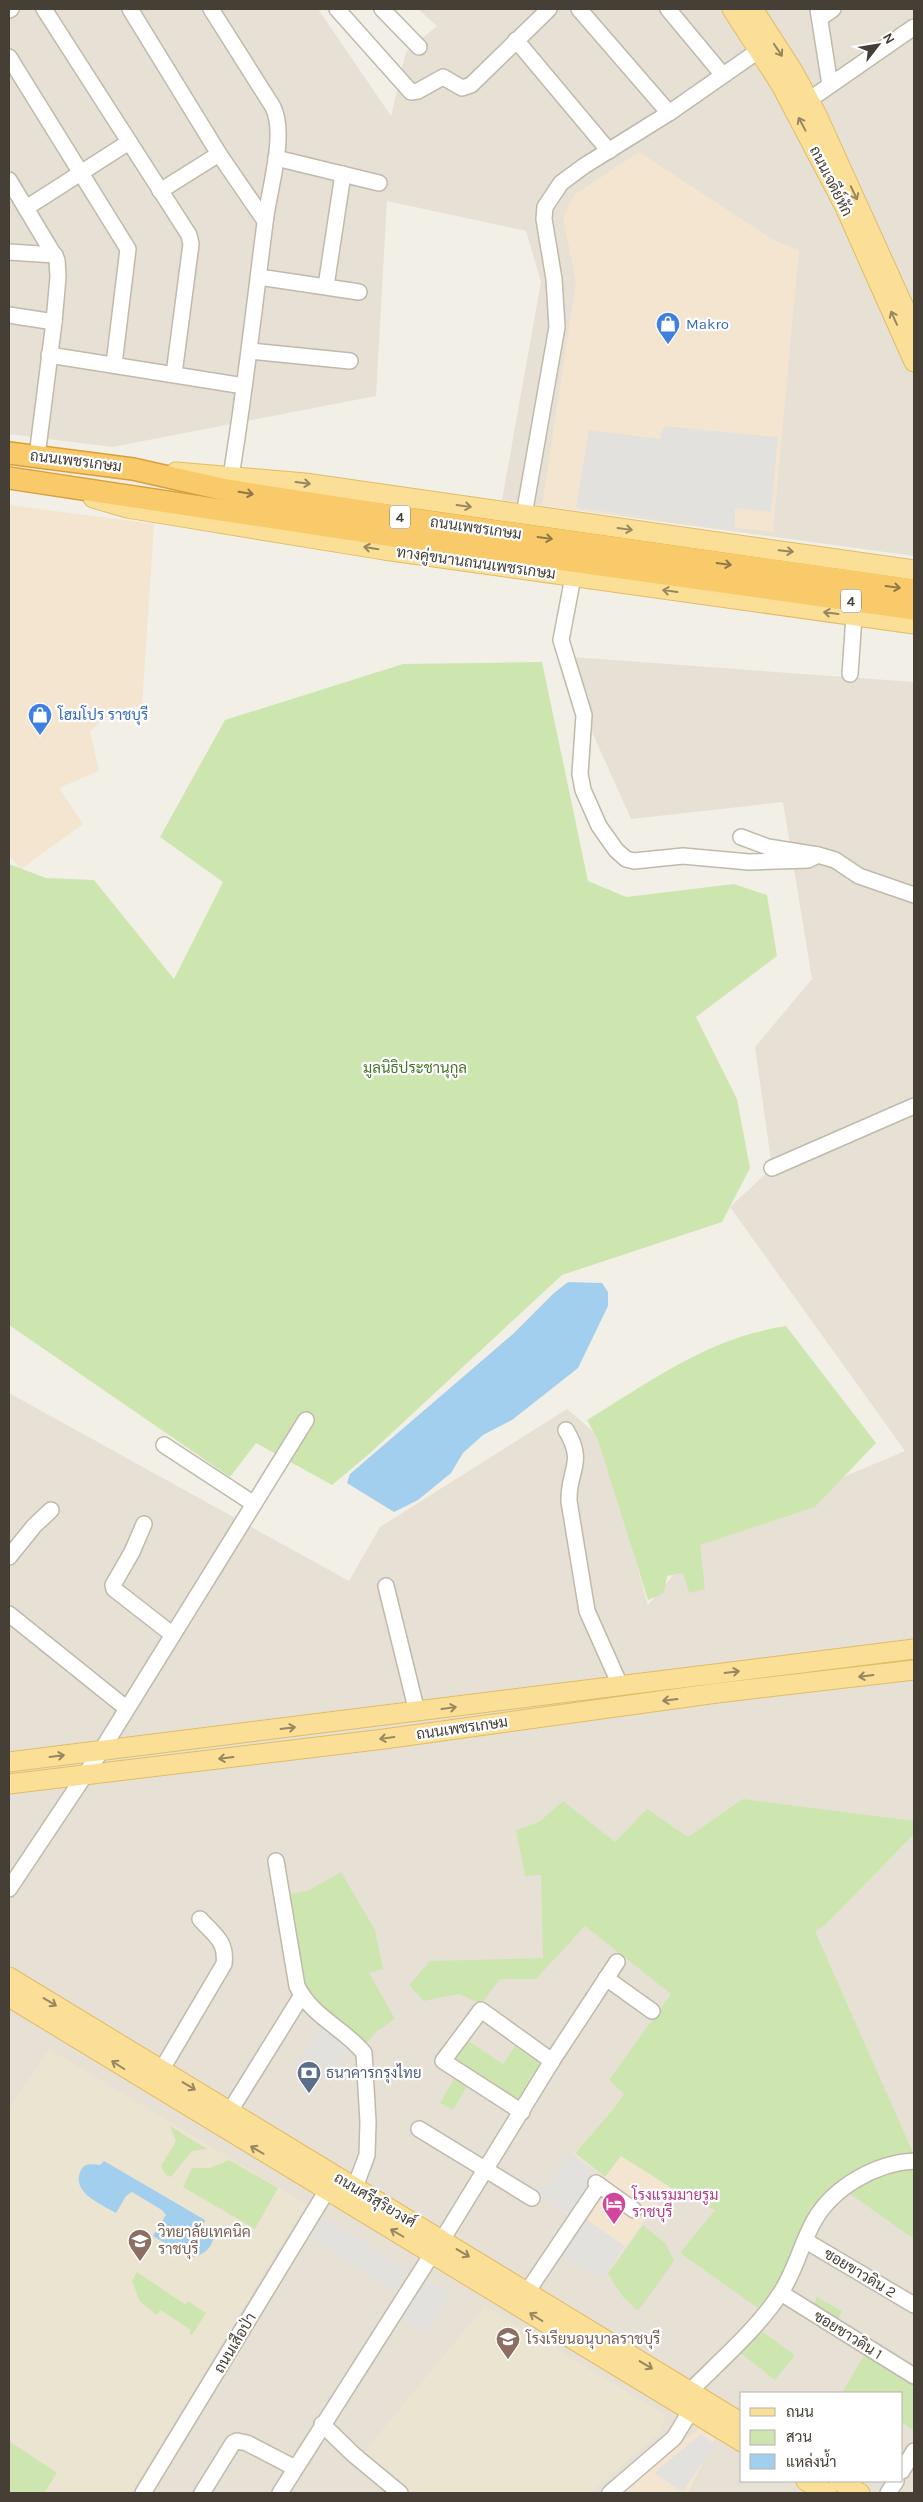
<svg xmlns="http://www.w3.org/2000/svg" width="923" height="2502" viewBox="0 0 923 2502" font-family="Karla,Sarabun,sans-serif">
<rect width="100%" height="100%" fill="#f2efe6"/>
<g fill="#e6e1d4" fill-rule="evenodd">
<path d="M9 9H318L391 116 406 52 437 26 418 9H914V556L502 500 541 282 526 231 387 201 376 396 112 447 9 434Z"/>
<path d="M558 656 914 682V2493H9V1393L349 1581 380 1527 567 1409 601 1438 648 1605 708 1534 905 1451 730 1207 772 1168 755 1047 812 979 783 802 631 819ZM742 2393H902V2481H742Z"/>
</g>
<g fill="#f4e5d1">
<path d="M639 152 775 241 799 250 773 532 542 506 576 282 563 218 574 195Z"/>
<path d="M9 505 154 524 142 706 116 709 90 731 99 771 59 788 83 824 21 869 9 856Z"/>
<path d="M592 2133 670 2187 602 2279 573 2218 537 2194Z"/>
<path d="M699 2428 715 2438 688 2493H622Z"/>
</g>
<g fill="#ebe4d0">
<path d="M49 2049 306 2204 131 2493H9V2109Z"/>
<path d="M485 2306 665 2415 660 2432 590 2493H406L360 2457Z"/>
</g>
<g fill="#cde6b0">
<path d="M542 662 588 881 626 897 734 884 767 895 777 956 696 1017 737 1099 750 1168 722 1222 562 1275 369 1454 332 1485 256 1443 230 1477 9 1325V864L46 878 94 880 174 979 223 882 160 837 225 720 403 664Z"/>
<path d="M786 1326 876 1443 815 1507 700 1545 705 1589 689 1593 683 1573 667 1576 664 1593 648 1600 598 1440 587 1420C651 1381 710 1337 786 1326Z"/>
<path d="M743 1799 914 1821V1834L824 1926 815 1931 914 2155V2239L840 2187 779 2282 758 2308 680 2253 715 2210 670 2187 621 2156 605 2177 575 2153 611 2112 624 2094 609 2080 671 1994 585 1926 536 1979H500L481 2004 459 1994 424 2001 409 1985 430 1961 543 1958 541 1875 525 1876 516 1830 539 1822 563 1801 615 1842 647 1809 688 1837Z"/>
<path d="M341 1872 375 1930 383 1969 369 1973 395 2019 377 2031 361 2049 302 1995 283 1895 307 1891Z"/>
<path d="M464 2038 503 2064 516 2044 544 2062 520 2102 449 2060Z"/>
<path d="M456 2076 469 2083 453 2110 440 2103Z"/>
<path d="M170 2126 207 2149 192 2151 171 2177 166 2175 161 2166 176 2141Z"/>
<path d="M229 2160 278 2188 255 2229 183 2187 192 2168H210Z"/>
<path d="M643 2225 666 2244 674 2261 638 2311 623 2297 608 2274Z"/>
<path d="M137 2272 186 2305 188 2301 206 2313 192 2335 189 2334 191 2330 160 2310 157 2315 140 2302 132 2281Z"/>
<path d="M817 2297 842 2311 838 2319 813 2304Z"/>
<path d="M760 2330 795 2355 775 2380 738 2351Z"/>
<path d="M866 2352 914 2383V2431L902 2422V2393H842Z"/>
<path d="M9 2441 57 2473 44 2493H9Z"/>
</g>
<g fill="#e3e1de">
<path d="M664 426 778 437 771 512 735 508V529L576 508 589 430 660 439Z"/>
<path d="M322 2023 350 2048 334 2068 324 2064 318 2073 299 2062Z"/>
<path d="M573 2154 601 2175 574 2218 537 2194Z"/>
<path d="M322 2216 408 2270 395 2291 310 2237Z"/>
<path d="M582 2217 625 2246 602 2279 559 2254Z"/>
<path d="M423 2278 451 2295 427 2334 398 2316Z"/>
<path d="M701 2434 714 2444 683 2492 654 2473Z"/>
</g>
<g fill="#a3cfee">
<path d="M568 1282 602 1283 608 1292V1306L578 1368 512 1420 483 1435 463 1453 451 1473 418 1500 394 1512 347 1483 350 1474 513 1334 554 1293Z"/>
<path d="M104 2161 205 2220 203 2226 211 2230 214 2237C210 2251 204 2254 190 2258L153 2236 166 2215 162 2210 132 2192 126 2196 116 2213C101 2204 72 2193 80 2172 84 2162 92 2164 100 2165Z"/>
</g>
<g fill="none" stroke-linecap="round" stroke-linejoin="round">
<defs>
<g id="minor">
<path d="M44 9 189 235 191 244 174 374"/>
<path d="M130 9 219 154 265 221"/>
<path d="M211 9 273 107C287 135 268 193 265 223 254 308 245 392 231 476"/>
<path d="M337 9 411 92 418 91 443 77 462 88 471 85 549 9"/>
<path d="M382 9 419 47"/>
<path d="M579 9 669 113"/>
<path d="M668 9 722 74"/>
<path d="M818 9 830 85"/>
<path d="M9 10 11 9"/>
<path d="M820 18 833 9"/>
<path d="M516 40 609 151"/>
<path d="M9 57 128 249 114 364"/>
<path d="M809 100 914 27"/>
<path d="M276 158 379 183"/>
<path d="M9 180 57 260 58 277 54 322 37 456"/>
<path d="M160 191 219 154"/>
<path d="M26 208 129 142"/>
<path d="M9 252 55 255"/>
<path d="M259 277 359 292"/>
<path d="M326 286 343 174"/>
<path d="M9 315 54 322"/>
<path d="M250 351 350 361"/>
<path d="M49 355 244 386"/>
<path d="M524 515 557 327 554 279 544 219 545 207 561 183 584 166 669 113 758 51"/>
<path d="M573 577 561 640 584 715 580 774 583 790 599 826 616 850 626 859 634 861 683 856 749 862 808 860 818 855"/>
<path d="M850 674 854 616"/>
<path d="M741 837 768 847 818 855 835 860 859 876 914 895"/>
<path d="M772 1168 914 1106"/>
<path d="M566 1430C586 1463 568 1470 569 1501L587 1611 620 1685"/>
<path d="M164 1445 254 1504"/>
<path d="M144 1524 132 1552 113 1585 114 1589 173 1635"/>
<path d="M9 1557 34 1526 51 1510"/>
<path d="M386 1586 417 1712"/>
<path d="M9 1614 126 1708"/>
<path d="M276 1861 297 1986C312 2017 344 2028 364 2053L368 2122 367 2155 355 2187"/>
<path d="M9 1889 101 1751 306 1420"/>
<path d="M606 1978 652 2011"/>
<path d="M162 2069 224 1964C227 1941 214 1935 200 1919"/>
<path d="M230 2111 302 1995"/>
<path d="M522 2112 443 2061 481 2010 552 2061"/>
<path d="M419 2129 532 2198"/>
<path d="M596 2183 634 2210"/>
<path d="M442 2240 552 2061 617 1962"/>
<path d="M806 2241 914 2305"/>
<path d="M527 2292 599 2185"/>
<path d="M781 2293 914 2376"/>
<path d="M322 2424 354 2455 400 2493"/>
<path d="M902 2471 914 2451"/>
<path d="M143 2493 326 2192"/>
<path d="M202 2493 233 2443 237 2441 247 2443 295 2468"/>
<path d="M280 2493 432 2254"/>
<path d="M610 2493 674 2438 690 2412V2391C721 2360 756 2330 780 2294 795 2272 801 2244 814 2221 833 2187 876 2163 914 2161"/>
<path d="M888 2493 896 2481"/>
</g>
<g id="major">
<path d="M732 9 781 85 844 205 914 362"/>
<path d="M753 9 793 71 816 113 914 329"/>
<path d="M176 472 305 483 914 570"/>
<path d="M93 498 127 508 384 550 914 624"/>
<path d="M9 1762 914 1649"/>
<path d="M9 1784 384 1739 717 1693 914 1670"/>
<path d="M9 1977 742 2423"/>
<path d="M9 1997 742 2442"/>
<path d="M806 2481 827 2493"/>
<path d="M839 2481 860 2493"/>
</g>
<g id="highway">
<path d="M9 453 133 469 226 490 406 518 914 590"/>
<path d="M9 478 400 537 914 609"/>
</g>
</defs>
<use href="#minor" stroke="#c0b9ac" stroke-width="18"/>
<use href="#major" stroke="#e0bc66" stroke-width="21"/>
<use href="#highway" stroke="#d89f3a" stroke-width="24"/>
<use href="#minor" stroke="#fff" stroke-width="15"/>
<use href="#major" stroke="#fbdf96" stroke-width="19"/>
<use href="#highway" stroke="#f9ca6a" stroke-width="21"/>
</g>
<defs><path id="oneway-shaft" d="M-6 0H5M1.5-3L5.5 0L1.5 3" fill="none" stroke-width="1.6" stroke-linecap="round" stroke-linejoin="round" transform="scale(1.25)"/></defs>
<g stroke="#978761">
<use href="#oneway-shaft" transform="translate(778 50) rotate(56)"/>
<use href="#oneway-shaft" transform="translate(802 124) rotate(-118)"/>
<use href="#oneway-shaft" transform="translate(854 193) rotate(65)"/>
<use href="#oneway-shaft" transform="translate(894 318) rotate(-114)"/>
<use href="#oneway-shaft" transform="translate(303 483) rotate(7)"/>
<use href="#oneway-shaft" transform="translate(464 506) rotate(8)"/>
<use href="#oneway-shaft" transform="translate(625 529) rotate(8)"/>
<use href="#oneway-shaft" transform="translate(371 548) rotate(-171)"/>
<use href="#oneway-shaft" transform="translate(786 551) rotate(6)"/>
<use href="#oneway-shaft" transform="translate(670 591) rotate(-172)"/>
<use href="#oneway-shaft" transform="translate(831 613) rotate(-173)"/>
<use href="#oneway-shaft" transform="translate(732 1672) rotate(-7)"/>
<use href="#oneway-shaft" transform="translate(866 1676) rotate(173)"/>
<use href="#oneway-shaft" transform="translate(670 1700) rotate(173)"/>
<use href="#oneway-shaft" transform="translate(449 1708) rotate(-8)"/>
<use href="#oneway-shaft" transform="translate(288 1728) rotate(-7)"/>
<use href="#oneway-shaft" transform="translate(387 1738) rotate(172)"/>
<use href="#oneway-shaft" transform="translate(57 1756) rotate(-7)"/>
<use href="#oneway-shaft" transform="translate(226 1758) rotate(173)"/>
<use href="#oneway-shaft" transform="translate(50 2002) rotate(31)"/>
<use href="#oneway-shaft" transform="translate(118 2065) rotate(-148)"/>
<use href="#oneway-shaft" transform="translate(189 2086) rotate(31)"/>
<use href="#oneway-shaft" transform="translate(257 2150) rotate(-150)"/>
<use href="#oneway-shaft" transform="translate(397 2233) rotate(-150)"/>
<use href="#oneway-shaft" transform="translate(463 2253) rotate(31)"/>
<use href="#oneway-shaft" transform="translate(536 2317) rotate(-148)"/>
<use href="#oneway-shaft" transform="translate(646 2365) rotate(31)"/>
</g>
<g stroke="#8d774a">
<use href="#oneway-shaft" transform="translate(246 493) rotate(9)"/>
<use href="#oneway-shaft" transform="translate(545 538) rotate(8)"/>
<use href="#oneway-shaft" transform="translate(724 564) rotate(8)"/>
<use href="#oneway-shaft" transform="translate(893 587) rotate(8)"/>
</g>
<defs>
<symbol id="shop-pin" viewBox="-11 -11 22 30"><path d="M0 17L-7.5 6A9.5 9.5 0 1 1 7.5 6Z" fill="#3f7fe0" stroke="#fff"/><path d="M-5-2.5h2.3a2.7 3.5 0 0 1 5.4 0H5L5.5 6h-11ZM-1.5-2.5h3a1.5 2.3 0 0 0-3 0Z" fill="#fff"/></symbol>
<symbol id="bank-pin" viewBox="-11 -11 22 30"><path d="M0 17L-7.5 6A9.5 9.5 0 1 1 7.5 6Z" fill="#5c6f8a" stroke="#fff"/><path d="M-6-4H6V4H-6ZM0-2.3a2.3 2.3 0 1 0 0 4.6a2.3 2.3 0 1 0 0-4.6Z" fill="#fff"/></symbol>
<symbol id="hotel-pin" viewBox="-11 -11 22 30"><path d="M0 17L-7.5 6A9.5 9.5 0 1 1 7.5 6Z" fill="#d1479c" stroke="#fff"/><path d="M-6-4.5h1.5V1H6V5H4.5V3h-9V5H-6ZM-4 0a1.8 1.8 0 1 1 3.6 0ZM.5 0V-2.5h3Q6-2.5 6 0Z" fill="#fff"/></symbol>
<symbol id="university-pin" viewBox="-11 -11 22 30"><path d="M0 17L-7.5 6A9.5 9.5 0 1 1 7.5 6Z" fill="#8d6e63" stroke="#fff"/><path d="M0-5L7-2L0 1L-7-2ZM-4 1L0 2.5L4 1V4Q0 6-4 4Z" fill="#fff"/></symbol>
<symbol id="school-pin" viewBox="-11 -11 22 30"><path d="M0 17L-7.5 6A9.5 9.5 0 1 1 7.5 6Z" fill="#8d6e63" stroke="#fff"/><path d="M0-5L7-2L0 1L-7-2ZM-4 1L0 2.5L4 1V4Q0 6-4 4Z" fill="#fff"/></symbol>
</defs>
<g fill-rule="evenodd">
<use href="#shop-pin" x="654" y="310" width="28" height="38"/>
<use href="#shop-pin" x="26" y="701" width="28" height="38"/>
<use href="#bank-pin" x="295" y="2059" width="28" height="38"/>
<use href="#hotel-pin" x="600" y="2190" width="28" height="38"/>
<use href="#university-pin" x="126" y="2227" width="28" height="38"/>
<use href="#school-pin" x="494" y="2325" width="28" height="38"/>
</g>
<g text-anchor="middle" dominant-baseline="central" stroke-width="4.5" stroke-linejoin="round" paint-order="stroke">
<g fill="#fff" stroke="#7d7972" stroke-width="1">
<rect x="390" y="505.5" width="20" height="23" rx="4"/>
<rect x="841" y="589.5" width="20" height="23" rx="4"/>
</g>
<g font-size="14" font-weight="bold" fill="#453f35">
<text x="400" y="517">4</text>
<text x="851" y="601">4</text>
</g>
<g font-size="15" fill="#453f35" stroke="#fff">
<text transform="translate(831 181) rotate(63)">ถนนเจดีย์หัก</text>
<text transform="translate(76 461) rotate(7)">ถนนเพชรเกษม</text>
<text transform="translate(476 528) rotate(8)">ถนนเพชรเกษม</text>
<text transform="translate(476 563) rotate(8)">ทางคู่ขนานถนนเพชรเกษม</text>
<text transform="translate(462 1728) rotate(-8)">ถนนเพชรเกษม</text>
<text transform="translate(375 2200) rotate(31)">ถนนศรีสุริยวงศ์</text>
<text transform="translate(860 2273) rotate(31)">ซอยขาวดิน 2</text>
<text transform="translate(848 2335) rotate(32)">ซอยชาวดิน 1</text>
<text transform="translate(235 2343) rotate(-59)">ถนนเสือป่า</text>
</g>
<g font-size="15" fill="#366cbe" stroke="#fff" text-anchor="start">
<text x="686" y="324">Makro</text>
<text x="58" y="715">โฮมโปร ราชบุรี</text>
</g>
<g font-size="15" fill="#46752a" stroke="#fff">
<text x="415" y="1068">มูลนิธิประชานุกูล</text>
</g>
<g font-size="15" fill="#4e5e75" stroke="#fff" text-anchor="start">
<text x="326" y="2073">ธนาคารกรุงไทย</text>
</g>
<g font-size="15" fill="#b23c85" stroke="#fff" text-anchor="start">
<text x="632" y="2195">โรงแรมมายรูม<tspan x="632" dy="17">ราชบุรี</tspan></text>
</g>
<g font-size="15" fill="#785e54" stroke="#fff" text-anchor="start">
<text x="158" y="2232">วิทยาลัยเทคนิค<tspan x="158" dy="17">ราชบุรี</tspan></text>
<text x="526" y="2339">โรงเรียนอนุบาลราชบุรี</text>
</g>
</g>
<rect width="923" height="2502" fill="none" stroke="#453f35" stroke-width="20"/>
<rect x="740" y="2392" width="162" height="90" fill="#ffffff" stroke="#b5b2ae"/>
<rect x="750" y="2408" width="25" height="8" fill="#fbdf96" stroke="#b5b2ae"/>
<text x="786" y="2417" font-size="15" fill="#453f35">ถนน</text>
<rect x="750" y="2430" width="25" height="15" fill="#cde6b0" stroke="#b5b2ae"/>
<text x="786" y="2442" font-size="15" fill="#453f35">สวน</text>
<rect x="750" y="2454" width="25" height="15" fill="#a3cfee" stroke="#b5b2ae"/>
<text x="786" y="2467" font-size="15" fill="#453f35">แหล่งน้ำ</text>
<g transform="translate(878 45) rotate(59)" stroke="#ffffff" stroke-width="4" paint-order="stroke">
<path d="M0-4L9 19L0 12L-9 19Z" fill="#453f35"/>
<text y="-8" font-size="14" font-weight="bold" text-anchor="middle" fill="#453f35">N</text>
</g>
</svg>
